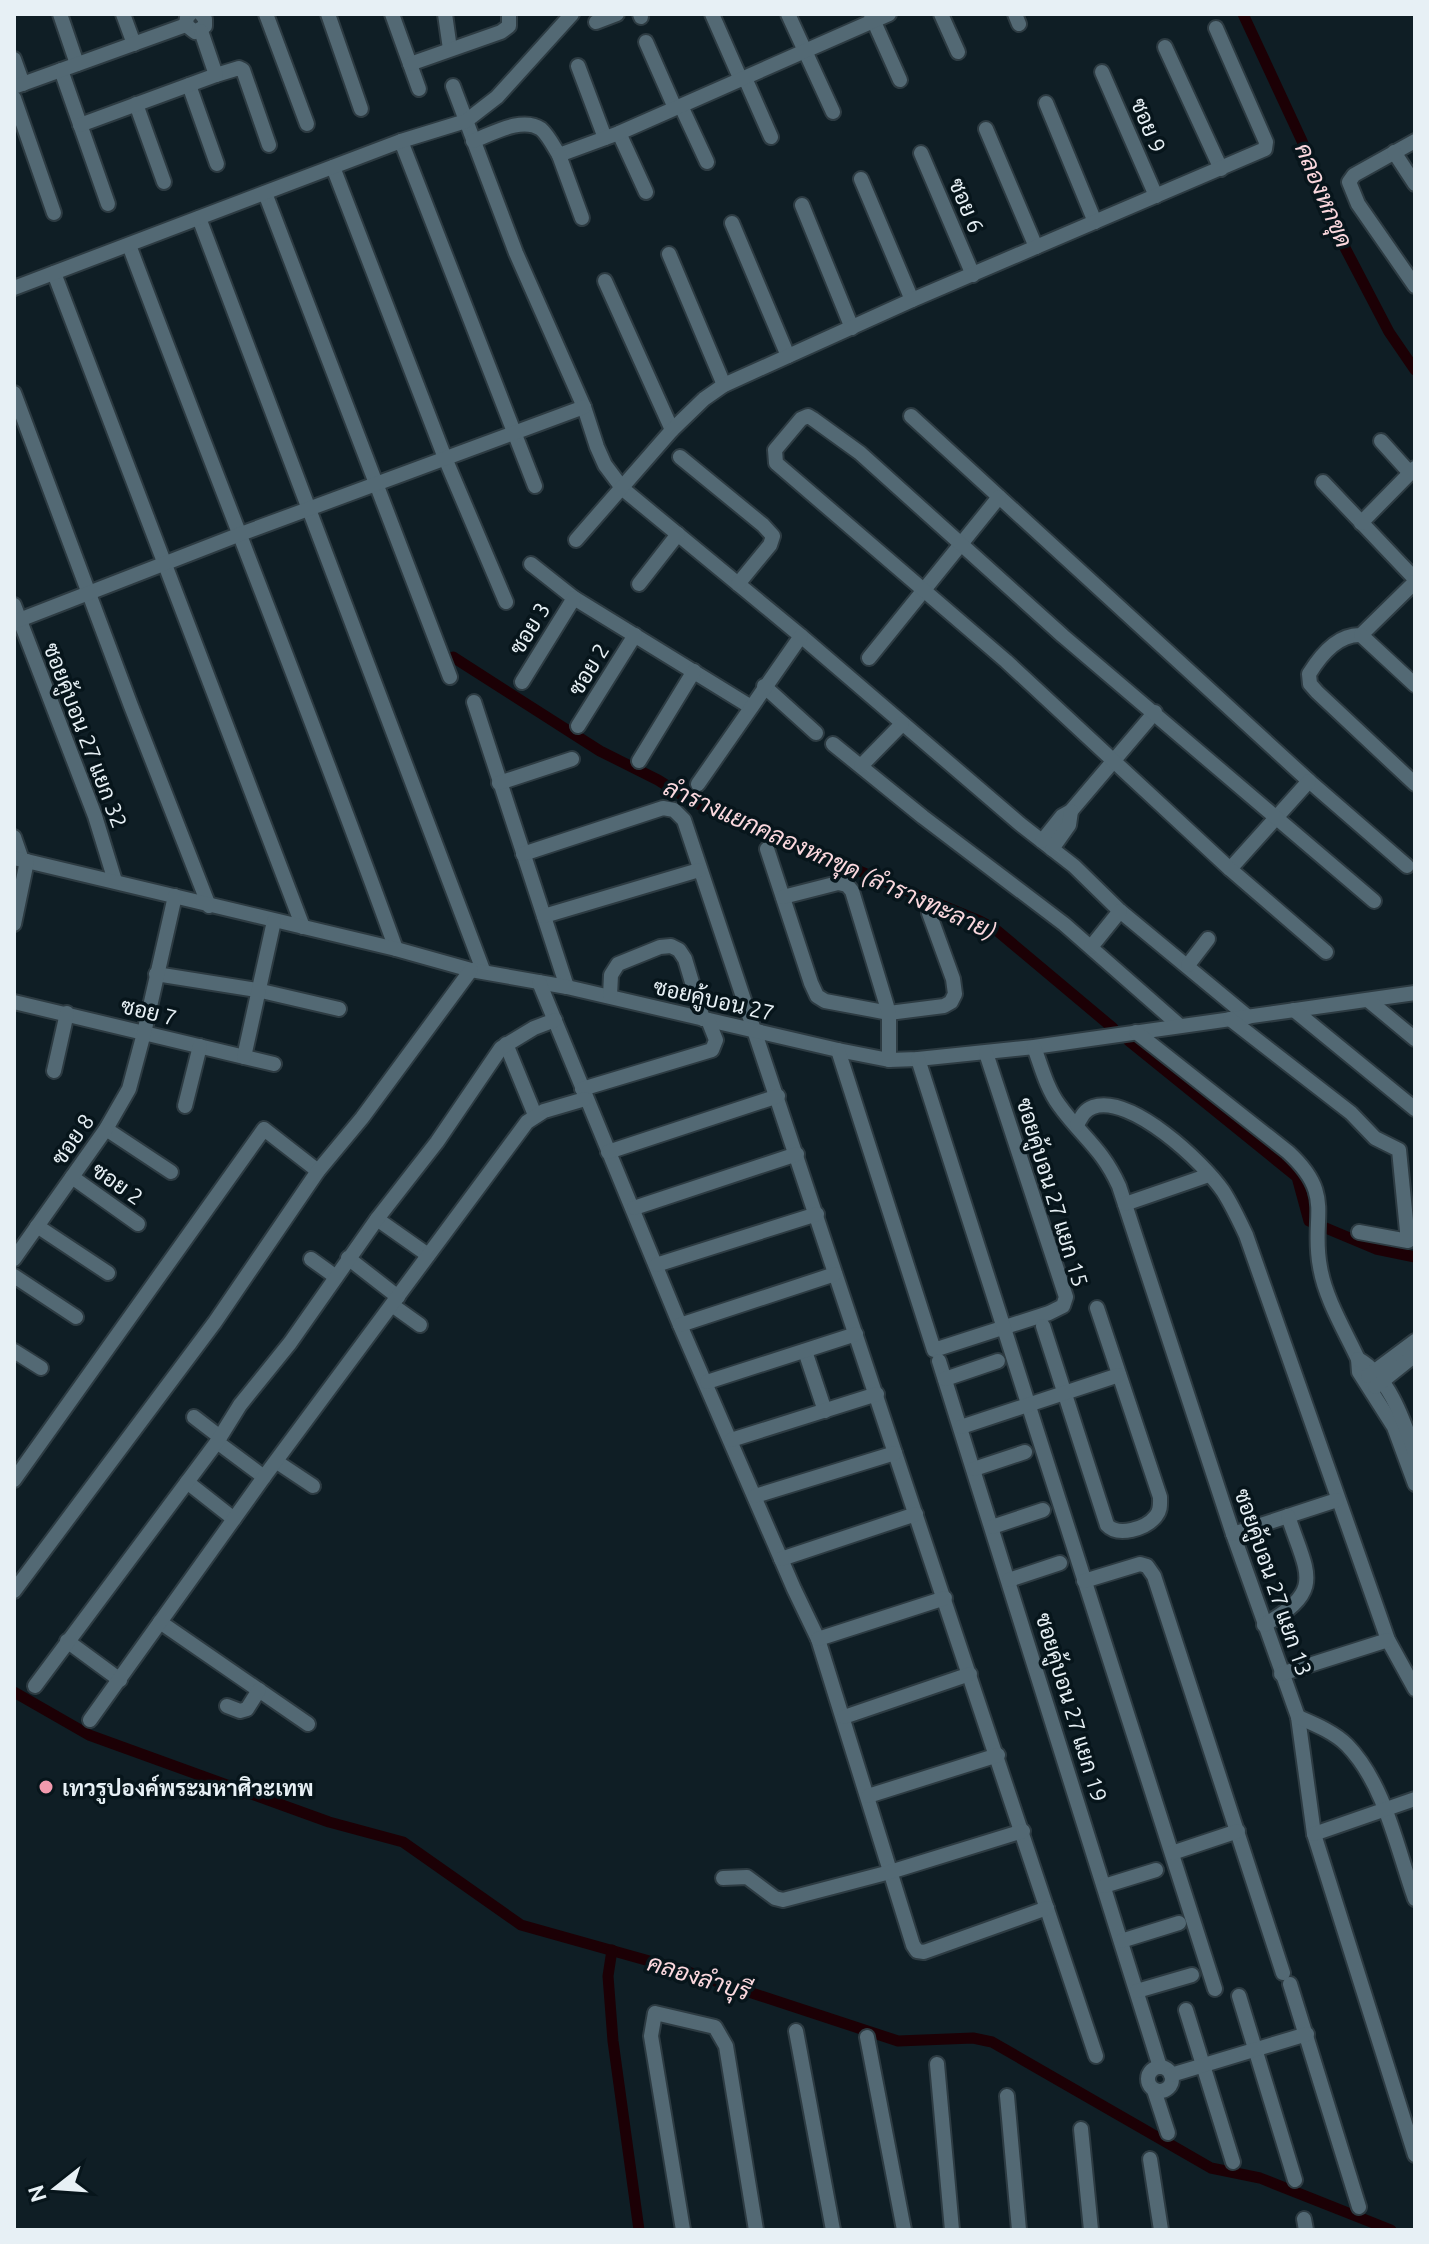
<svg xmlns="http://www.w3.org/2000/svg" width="1429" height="2244" viewBox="0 0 1429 2244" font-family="Ubuntu,Sarabun,sans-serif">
<rect width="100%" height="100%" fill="#0f1e25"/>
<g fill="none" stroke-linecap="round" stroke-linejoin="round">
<g stroke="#1c0005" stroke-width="11">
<path d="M1243 14 1302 141 1331 221 1389 332 1415 370"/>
<path d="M453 657 600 751 658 780 693 802 980 921 995 929 1113 1028"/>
<path d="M1129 1041 1297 1177 1309 1221 1376 1249 1415 1257"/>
<path d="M14 1692 89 1735 329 1822 403 1842 521 1925 685 1971 898 2041 973 2038 992 2042 1211 2168 1260 2178 1391 2230"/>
<path d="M612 1950 608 1976 613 2041 639 2230"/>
</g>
<defs>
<g id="minor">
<path d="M60 14 77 64"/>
<path d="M123 14 134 44"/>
<path d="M190 14 187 17 186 25 195 32 205 26V19L201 14"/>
<path d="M266 14 307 124"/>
<path d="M328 14 361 109"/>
<path d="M392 14 419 89"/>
<path d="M445 14 450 49"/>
<path d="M640 14 641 17"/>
<path d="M712 14 741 80"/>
<path d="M788 14 833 112"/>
<path d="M941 14 958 52"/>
<path d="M1015 14 1019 24"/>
<path d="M871 15 900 80"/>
<path d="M596 22 617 14"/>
<path d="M646 42 675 108"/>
<path d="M1165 47 1221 169"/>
<path d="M14 59 23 84"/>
<path d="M410 64 501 32 509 26V14"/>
<path d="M578 66 605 138"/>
<path d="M61 70 108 204"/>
<path d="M1102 72 1156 196"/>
<path d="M216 75 239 68 243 70 269 145"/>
<path d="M745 78 771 137"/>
<path d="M189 85 217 164"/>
<path d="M453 86 516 253 584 407 597 447 605 465 623 489 801 636 1020 824 1074 866 1120 911 1248 1017"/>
<path d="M14 87 186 25"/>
<path d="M14 98 54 213"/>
<path d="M1046 103 1095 222"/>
<path d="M136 104 164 182"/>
<path d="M681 106 707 162"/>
<path d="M80 125 216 75 201 31"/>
<path d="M986 129 1036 247"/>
<path d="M619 133 646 192"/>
<path d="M401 141 535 486"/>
<path d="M473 141C492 134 522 116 541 129 548 135 554 147 559 155L619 133 889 14"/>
<path d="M1415 141 1354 175 1349 182 1358 204 1415 286"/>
<path d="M1394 152 1415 184"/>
<path d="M921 153 973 275"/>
<path d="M559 155 582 218"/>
<path d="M333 167 445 458 506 602"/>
<path d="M861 179 912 300"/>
<path d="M265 193 450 677"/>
<path d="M802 205 852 328"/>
<path d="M199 218 483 970"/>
<path d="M732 223 788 356"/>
<path d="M129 245C217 480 311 713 396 949"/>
<path d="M669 254 724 385"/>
<path d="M54 273 303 927"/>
<path d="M605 281 672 430"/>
<path d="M14 288 401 141 466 121 497 97 572 14"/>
<path d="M14 393 131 706 209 906"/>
<path d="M911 416 1309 781 1407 866"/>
<path d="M1381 441 1410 473"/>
<path d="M680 457 763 525 773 536 770 545 738 584"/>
<path d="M1323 482 1415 579"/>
<path d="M1361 523 1415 468"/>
<path d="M576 540 672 430 704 399 724 385 912 300 1265 149 1266 142 1216 28"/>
<path d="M531 564 574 598 751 707"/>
<path d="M1415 582 1361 635C1338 634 1320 656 1309 674L1310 684 1317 692 1415 784"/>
<path d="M639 584 678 534"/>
<path d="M14 605 95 816 115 881"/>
<path d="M14 622 238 535 584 407"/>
<path d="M1361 635 1415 685"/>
<path d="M869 658 999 497"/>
<path d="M522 682 574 598"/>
<path d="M764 686 816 733"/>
<path d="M474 702 567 987"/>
<path d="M578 726 635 635"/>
<path d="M833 744 923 817 1064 924 1180 1026"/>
<path d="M639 761 694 671"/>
<path d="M861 766 902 724"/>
<path d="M499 783 572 759"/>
<path d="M698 784 801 636"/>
<path d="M14 837 22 860"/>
<path d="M1042 841 1062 816 1071 811 1155 712"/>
<path d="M767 849 811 983 817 996 825 1001 889 1013 944 1006 951 1002 955 994 953 979 929 913"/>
<path d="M1052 849 1069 825 1071 811"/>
<path d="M523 854 663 808 674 810 684 820 1096 2056"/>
<path d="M14 858 396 949 471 970 567 987 838 1050 889 1060 918 1059 1034 1047 1415 993"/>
<path d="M1230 869 1309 781"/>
<path d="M783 897 838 883 847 885 852 891 889 1013V1060"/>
<path d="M544 916 699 870"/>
<path d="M14 924 27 861"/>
<path d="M1091 947 1120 911"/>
<path d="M1326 952 1230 869 1006 661 776 463 775 450 801 419 808 416 813 419 860 453 1063 636 1374 901"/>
<path d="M1188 965 1208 939"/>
<path d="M156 974 257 990 339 1009"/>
<path d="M539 982 680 1325 794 1589 818 1639 913 1945 917 1951 924 1952 1047 1908"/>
<path d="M610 996 611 975 618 964 660 947 671 946 679 950 685 959 703 1019"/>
<path d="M1368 1000 1415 1039"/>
<path d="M14 1002 274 1064"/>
<path d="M1294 1010 1415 1109"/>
<path d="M1230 1019 1351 1113 1375 1138 1399 1150 1408 1241 1359 1232"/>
<path d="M1136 1032 1288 1152C1336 1196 1310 1216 1320 1267 1325 1298 1345 1331 1358 1359L1359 1372 1394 1427 1415 1484"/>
<path d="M506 1044 535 1115"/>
<path d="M1034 1047C1041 1066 1047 1089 1059 1105 1082 1137 1102 1148 1119 1186L1233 1534 1298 1717 1314 1834 1415 2155"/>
<path d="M838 1050 934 1350 1049 1313 1063 1306 1066 1297 986 1053"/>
<path d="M244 1057 274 921"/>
<path d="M918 1059 1215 1989"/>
<path d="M54 1071 67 1013"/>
<path d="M582 1089 712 1050 716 1040 708 1020"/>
<path d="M185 1106 200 1046"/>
<path d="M1077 1125C1081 1118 1084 1110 1093 1107 1131 1094 1203 1162 1223 1191 1232 1205 1239 1220 1246 1235L1388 1640 1415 1689"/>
<path d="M106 1129 171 1172"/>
<path d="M608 1152 778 1096"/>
<path d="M72 1177 138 1224"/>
<path d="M1125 1204 1209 1175"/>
<path d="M634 1208 797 1154"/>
<path d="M377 1219 428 1255"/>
<path d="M37 1226 108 1273"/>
<path d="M348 1258 398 1297"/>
<path d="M14 1259 106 1129 129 1089 144 1033 175 896"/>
<path d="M311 1259 336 1277"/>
<path d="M656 1265 817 1214"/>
<path d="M14 1276 76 1317"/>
<path d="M392 1305 420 1325"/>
<path d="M680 1325 835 1274"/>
<path d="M1043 1326 1107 1525C1118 1537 1146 1529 1156 1516 1161 1510 1160 1504 1160 1497L1097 1308"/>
<path d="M14 1351 41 1368"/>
<path d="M805 1351 825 1411"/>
<path d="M1358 1359C1389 1376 1404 1422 1415 1453"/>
<path d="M939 1361 1160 2067"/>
<path d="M1368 1376 1415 1341"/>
<path d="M945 1379 998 1361"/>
<path d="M707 1382 856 1334"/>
<path d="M1375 1387 1415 1355"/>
<path d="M194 1417 220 1437"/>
<path d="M961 1427 1119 1375"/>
<path d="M731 1440 877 1394"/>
<path d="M217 1442 264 1477"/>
<path d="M277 1462 313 1486"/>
<path d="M974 1469 1025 1452"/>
<path d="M14 1480 264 1129 318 1171"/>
<path d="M187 1482 234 1519"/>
<path d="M755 1496 895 1453"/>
<path d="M992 1527 1043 1510"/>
<path d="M1233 1534 1337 1500"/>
<path d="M781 1559 916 1514"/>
<path d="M1009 1580 1060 1563"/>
<path d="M1084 1581 1140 1564 1147 1566 1154 1576 1283 1973"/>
<path d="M14 1591 215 1322 318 1171 362 1118 471 970"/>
<path d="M160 1622 308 1724"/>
<path d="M1264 1625C1326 1590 1307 1574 1288 1516"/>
<path d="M818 1639 945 1598"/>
<path d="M67 1641 120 1680"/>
<path d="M1281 1674 1388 1640"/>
<path d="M35 1686 217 1442 240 1405 290 1343 377 1219 437 1142 501 1048 534 1028 555 1020"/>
<path d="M227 1706 240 1711 247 1709 259 1690"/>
<path d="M844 1717 970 1674"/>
<path d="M1298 1717C1314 1724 1334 1732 1347 1745 1385 1784 1397 1849 1415 1899"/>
<path d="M90 1720 264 1477 527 1122 544 1111 585 1099"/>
<path d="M868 1796 998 1755"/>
<path d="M1314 1834 1415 1799"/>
<path d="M1172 1853 1238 1831"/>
<path d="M723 1878 747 1877 775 1898 783 1900 890 1872 1023 1831"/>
<path d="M1104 1886 1156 1870"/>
<path d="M1121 1941 1179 1923"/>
<path d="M1290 1984 1359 2207"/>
<path d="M1137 1991 1192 1975"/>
<path d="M1239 1996 1295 2180"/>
<path d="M1186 2010 1233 2162"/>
<path d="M796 2031 833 2230"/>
<path d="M867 2037 904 2230"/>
<path d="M937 2064 952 2230"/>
<circle cx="1160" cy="2079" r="12"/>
<path d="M1171 2075 1307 2034"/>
<path d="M1154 2090 1168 2133"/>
<path d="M1007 2096 1019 2230"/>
<path d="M1081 2129 1091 2230"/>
<path d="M1150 2159 1161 2230"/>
<path d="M1304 2219 1306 2230"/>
<path d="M683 2230 651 2036 655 2013 715 2027 726 2046 756 2230"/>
</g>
</defs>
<use href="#minor" stroke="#2d3b42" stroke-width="18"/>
<use href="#minor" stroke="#536974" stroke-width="14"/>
</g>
<circle fill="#f29aae" stroke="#07151b" stroke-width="3" cx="46" cy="1787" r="8"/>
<g text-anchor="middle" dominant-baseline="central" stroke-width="7" stroke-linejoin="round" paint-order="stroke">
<g font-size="22" fill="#e7f0f5" stroke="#07151b">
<text transform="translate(1149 125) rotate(67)">ซอย 9</text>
<text transform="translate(967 205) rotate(67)">ซอย 6</text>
<text transform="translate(529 628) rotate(-58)">ซอย 3</text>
<text transform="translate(588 669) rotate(-58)">ซอย 2</text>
<text transform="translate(86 735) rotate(69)">ซอยคู้บอน 27 แยก 32</text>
<text transform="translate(714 999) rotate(13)">ซอยคู้บอน 27</text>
<text transform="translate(149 1011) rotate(14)">ซอย 7</text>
<text transform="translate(72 1139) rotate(-55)">ซอย 8</text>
<text transform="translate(118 1183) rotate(35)">ซอย 2</text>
<text transform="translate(1053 1192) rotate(73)">ซอยคู้บอน 27 แยก 15</text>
<text transform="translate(1274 1582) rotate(71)">ซอยคู้บอน 27 แยก 13</text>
<text transform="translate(1072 1707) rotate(73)">ซอยคู้บอน 27 แยก 19</text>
</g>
<g font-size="22" font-weight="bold" fill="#e7f0f5" stroke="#07151b" text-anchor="start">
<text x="62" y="1787">เทวรูปองค์พระมหาศิวะเทพ</text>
</g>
<g font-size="24" font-style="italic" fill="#fbd8de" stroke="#07151b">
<text transform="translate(1324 195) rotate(67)">คลองหกขุด</text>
<text transform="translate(830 859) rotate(24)">ลำรางแยกคลองหกขุด (ลำรางทะลาย)</text>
<text transform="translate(699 1977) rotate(17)">คลองลำบุรี</text>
</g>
</g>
<rect width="1429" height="2244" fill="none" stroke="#e7f0f5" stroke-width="32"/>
<g transform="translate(56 2188) rotate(253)" stroke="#07151b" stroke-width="6" paint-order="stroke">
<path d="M0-6L14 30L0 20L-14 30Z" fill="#e7f0f5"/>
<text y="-12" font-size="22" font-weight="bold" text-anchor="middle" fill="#e7f0f5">N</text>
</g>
</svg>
